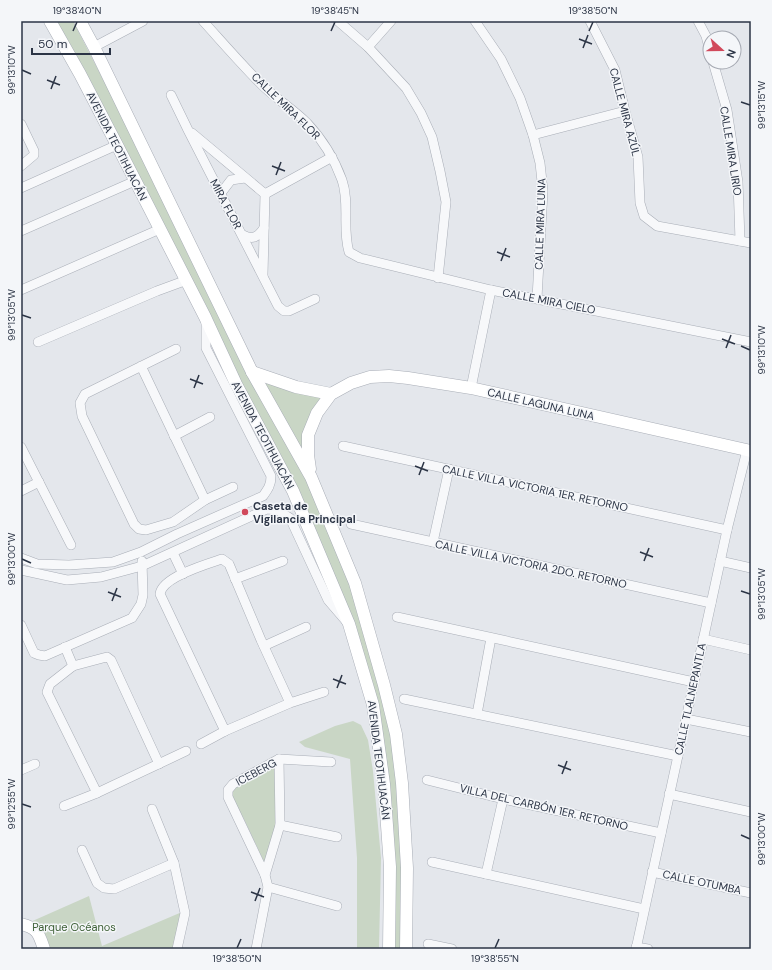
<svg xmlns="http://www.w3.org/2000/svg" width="772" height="970" viewBox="0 0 772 970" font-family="'DM Sans',sans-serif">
<rect width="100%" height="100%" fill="#e4e7ec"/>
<g fill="#c9d6c5">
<path d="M52 21H73L307 476 354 593 394 741 403 850V949H392L374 699 269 441Z"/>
<path d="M261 380 322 397 305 444 301 449Z"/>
<path d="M353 721 361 725 368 740 373 771 381 858 379 949H357V858L350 759 305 747 299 742 335 726Z"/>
<path d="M276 766V826L265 864 243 817 228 797 233 784Z"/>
<path d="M89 896 102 946 182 912 175 949H38L28 923Z"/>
</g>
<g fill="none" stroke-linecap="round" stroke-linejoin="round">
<defs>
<g id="street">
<path d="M203 21C222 42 241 64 261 84 275 98 293 109 307 123 323 140 334 158 342 180 350 203 342 229 349 252L360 258 491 290 751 342"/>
<path d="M338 21 368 47 406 88 421 113 432 137 440 171 446 202 438 278"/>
<path d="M475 21 501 59 520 98 533 135 540 163 543 191 537 298"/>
<path d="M590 21 615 70 625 111 638 157 640 203 644 216 657 226 751 243"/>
<path d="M698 21 706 36 710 51"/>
<path d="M94 47 143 21"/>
<path d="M368 47 391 21"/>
<path d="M713 62 727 110 738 182 740 241"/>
<path d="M171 95 188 130 278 306 284 311H289L315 299"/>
<path d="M21 124 34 151V155L21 166"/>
<path d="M192 133 265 194 263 275"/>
<path d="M533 135 625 111"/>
<path d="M21 188 117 145"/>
<path d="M221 193 231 180 245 178"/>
<path d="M265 194 332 157"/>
<path d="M21 231 135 181"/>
<path d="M243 235C253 240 258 237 264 228"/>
<path d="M21 290 160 229"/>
<path d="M38 342 157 291 187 280"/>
<path d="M141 366 205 500 173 522 146 530 139 529 134 524 82 416 80 403 85 394 176 349"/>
<path d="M471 388 491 290"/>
<path d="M174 436 210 417"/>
<path d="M343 446 727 530"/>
<path d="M21 447 71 545"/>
<path d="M21 491 39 482"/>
<path d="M205 500 233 487"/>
<path d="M351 524 711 603"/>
<path d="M433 542 449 469"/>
<path d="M173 553 183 574"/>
<path d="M21 558 37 564 69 565 113 562 141 552 177 534 263 496C268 489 271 485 271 476L206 348V322"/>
<path d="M720 561 751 568"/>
<path d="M21 570 67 580 101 577 142 566 267 509 277 510 290 518 328 600 346 621"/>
<path d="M235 579 283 561"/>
<path d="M397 617 694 682"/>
<path d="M21 625 34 653 39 655 45 656 132 618 141 604 143 595 142 561"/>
<path d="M703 639 751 650"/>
<path d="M264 646 306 627"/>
<path d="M65 647 73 666"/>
<path d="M404 699 678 756"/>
<path d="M290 703 261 640 229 564 222 559C207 564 162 577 160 594L225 731 290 703 324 692"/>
<path d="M477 714 491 638"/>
<path d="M686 719 751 732"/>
<path d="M201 744 225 731"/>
<path d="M21 770 35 764"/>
<path d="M427 780 503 799 661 833"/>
<path d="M97 793 47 692 50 684 73 666 103 658 107 657 111 660 159 764"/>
<path d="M669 794 751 812"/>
<path d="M64 806 97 793 186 751"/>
<path d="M152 809 174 863 185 913 177 949"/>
<path d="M280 825 337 837"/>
<path d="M82 850 97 883 104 888 114 889 174 863"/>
<path d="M432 862 644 909"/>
<path d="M652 872 751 893"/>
<path d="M486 874 503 799"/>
<path d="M265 875 228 797V790L233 784 279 759 331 762"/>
<path d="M268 887 337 906"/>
<path d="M428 944 452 949"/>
<path d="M636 947 648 949"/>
<path d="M256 949 268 887 265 875 280 825 279 759"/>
<path d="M636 949 727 530 747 450"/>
</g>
<g id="secondary">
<path d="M50 21 80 74 117 145 205 317 236 384 293 491 349 624 373 705 384 784 390 867 389 949"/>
<path d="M80 21 94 47 252 372 311 477 355 583 384 685 396 734 402 783 407 868 406 949"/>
<path d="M252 372 296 387 331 394"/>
<path d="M310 469 308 455V435L317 413 331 394 351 383 370 377 389 376 408 378 471 388 751 451"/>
<path d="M21 924C38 928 39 934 44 949"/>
</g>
</defs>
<use href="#street" stroke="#a9aeb7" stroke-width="10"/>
<use href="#secondary" stroke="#a9aeb7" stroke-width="13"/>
<use href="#street" stroke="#f7f8fa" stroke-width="9"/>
<use href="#secondary" stroke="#fff" stroke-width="12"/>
</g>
<path fill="none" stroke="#2b3445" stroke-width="1.5" d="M73 31 77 22M331 31 335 22M589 31 593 22M579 39 592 44M583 48 588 35M22 70 31 74M47 80 60 85M51 89 56 76M741 102 750 105M272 166 285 171M276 175 281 162M497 252 510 257M501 261 506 248M22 315 31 318M722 339 735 344M741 346 750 350M726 348 731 335M190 379 203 384M194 388 199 375M415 466 428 471M419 475 424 462M640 552 653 557M22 559 31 563M644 561 649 548M741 591 750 594M108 592 121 597M112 601 117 588M333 679 346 684M337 688 342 675M558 765 571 770M562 774 567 761M22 804 31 807M741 835 750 839M251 892 264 897M255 901 260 888M237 948 241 939M495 948 499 939"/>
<circle fill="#d1495b" stroke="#f4f6f9" stroke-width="1.5" cx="245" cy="512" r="4"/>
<g text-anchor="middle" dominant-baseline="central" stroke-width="3" stroke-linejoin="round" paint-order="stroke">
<g font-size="11" fill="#2b3445" stroke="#f4f6f9">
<text transform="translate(286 106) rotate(44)">CALLE MIRA FLOR</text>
<text transform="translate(625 112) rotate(75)">CALLE MIRA AZÚL</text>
<text transform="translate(117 146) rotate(63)">AVENIDA TEOTIHUACÁN</text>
<text transform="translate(731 151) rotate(81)">CALLE MIRA LIRIO</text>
<text transform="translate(226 204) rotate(62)">MIRA FLOR</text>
<text transform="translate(540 224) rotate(-88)">CALLE MIRA LUNA</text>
<text transform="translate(549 301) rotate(11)">CALLE MIRA CIELO</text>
<text transform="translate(541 404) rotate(13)">CALLE LAGUNA LUNA</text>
<text transform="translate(263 435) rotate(62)">AVENIDA TEOTIHUACÁN</text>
<text transform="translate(535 488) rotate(12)">CALLE VILLA VICTORIA 1ER. RETORNO</text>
<text transform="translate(531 564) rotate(12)">CALLE VILLA VICTORIA 2DO. RETORNO</text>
<text transform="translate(690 699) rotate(-78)">CALLE TLALNEPANTLA</text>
<text transform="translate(379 760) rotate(83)">AVENIDA TEOTIHUACÁN</text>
<text transform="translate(256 772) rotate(-28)">ICEBERG</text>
<text transform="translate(544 807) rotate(13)">VILLA DEL CARBÓN 1ER. RETORNO</text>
<text transform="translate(702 882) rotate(12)">CALLE OTUMBA</text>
</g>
<g font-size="11" font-weight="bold" fill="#2b3445" stroke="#f4f6f9" text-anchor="start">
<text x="253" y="506">Caseta de<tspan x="253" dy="13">Vigilancia Principal</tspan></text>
</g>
<g font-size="11" fill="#3f6138" stroke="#f4f6f9">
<text x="74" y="927">Parque Océanos</text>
</g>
</g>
<rect width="772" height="970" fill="none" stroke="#f4f6f9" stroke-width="44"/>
<g transform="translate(722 50) rotate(111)"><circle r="19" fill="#f4f6f9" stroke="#a4a8b1"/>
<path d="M0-3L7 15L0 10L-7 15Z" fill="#d1495b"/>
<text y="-6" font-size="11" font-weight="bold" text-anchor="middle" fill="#2b3445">N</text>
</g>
<path d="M32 48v6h78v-6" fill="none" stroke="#2b3445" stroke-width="2"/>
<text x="38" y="48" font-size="12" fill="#2b3445" stroke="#f4f6f9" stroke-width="3" paint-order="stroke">50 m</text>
<rect x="22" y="22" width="728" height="926" fill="none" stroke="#2b3445" stroke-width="1.5"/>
<g font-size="10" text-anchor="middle" fill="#2b3445">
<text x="77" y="14">19°38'40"N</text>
<text x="335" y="14">19°38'45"N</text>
<text x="593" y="14">19°38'50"N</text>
<text transform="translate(11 70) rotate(-90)" y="4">99°13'10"W</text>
<text transform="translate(761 105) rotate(-90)" y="4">99°13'15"W</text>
<text transform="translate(11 315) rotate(-90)" y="4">99°13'05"W</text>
<text transform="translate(761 350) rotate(-90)" y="4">99°13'10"W</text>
<text transform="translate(11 559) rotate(-90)" y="4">99°13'00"W</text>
<text transform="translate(761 594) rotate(-90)" y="4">99°13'05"W</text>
<text transform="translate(11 804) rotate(-90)" y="4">99°12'55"W</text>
<text transform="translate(761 839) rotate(-90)" y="4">99°13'00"W</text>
<text x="237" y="962">19°38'50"N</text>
<text x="495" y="962">19°38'55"N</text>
</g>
</svg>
